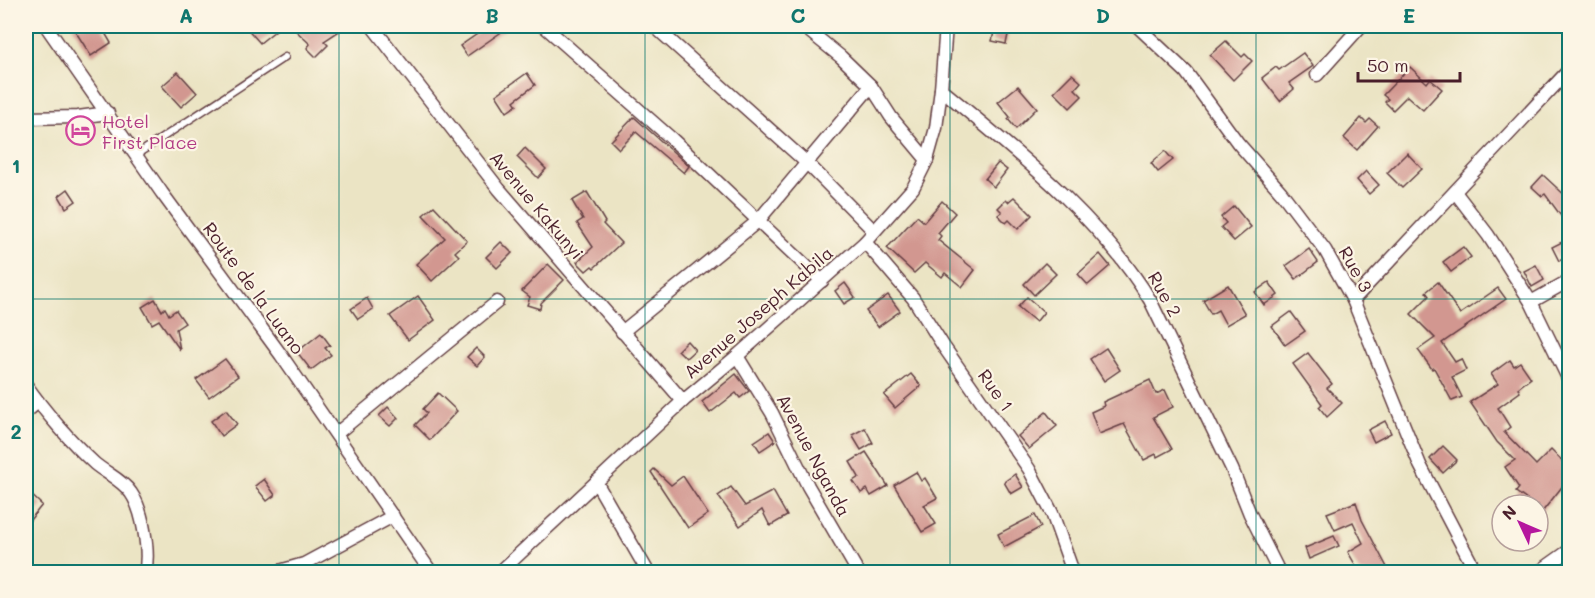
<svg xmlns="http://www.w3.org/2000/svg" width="1595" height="598" viewBox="0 0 1595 598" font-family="Mali,sans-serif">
<rect width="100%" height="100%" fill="#fcf5e5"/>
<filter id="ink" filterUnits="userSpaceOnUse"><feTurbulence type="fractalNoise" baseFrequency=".0167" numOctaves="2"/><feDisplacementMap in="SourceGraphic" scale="12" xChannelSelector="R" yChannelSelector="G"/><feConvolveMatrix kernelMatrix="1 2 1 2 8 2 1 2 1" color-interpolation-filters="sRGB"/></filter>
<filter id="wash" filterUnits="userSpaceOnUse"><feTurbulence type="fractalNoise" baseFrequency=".008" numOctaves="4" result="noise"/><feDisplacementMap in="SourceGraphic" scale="24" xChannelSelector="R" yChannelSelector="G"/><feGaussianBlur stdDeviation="1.35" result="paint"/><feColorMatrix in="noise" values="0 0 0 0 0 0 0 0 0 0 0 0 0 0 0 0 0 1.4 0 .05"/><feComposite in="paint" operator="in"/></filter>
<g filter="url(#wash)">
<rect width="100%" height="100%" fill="#ebe4c4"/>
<g id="blocks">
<g fill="#d29790">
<path d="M72 26H101L111 43 91 56Z"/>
<path d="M245 26H281L260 43Z"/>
<path d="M291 26H347L324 41 328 45 316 57 307 48 310 44Z"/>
<path d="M489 26H510L467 56 460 46Z"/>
<path d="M995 27 1009 30 1006 44 992 41Z"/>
<path d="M1226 41 1242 57 1245 54 1252 61 1233 80 1210 55Z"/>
<path d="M1303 53 1313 66 1289 83 1294 89 1280 101 1262 78 1276 67 1279 70Z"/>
<path d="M1410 67 1427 83 1430 79 1442 89 1423 110 1407 96 1393 110 1385 102 1388 99 1383 95Z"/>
<path d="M178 72 197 93 181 107 162 86Z"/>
<path d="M527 73 535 85 514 101 517 105 507 112 496 95Z"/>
<path d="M1072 74 1081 82 1075 89 1082 96 1070 108 1054 92Z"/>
<path d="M1018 86 1037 108 1016 129 1008 119 1010 117 998 102Z"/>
<path d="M634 117 689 166 684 173 636 132 619 149 611 141Z"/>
<path d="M1361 118 1366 123 1370 119 1378 126 1357 150 1344 138Z"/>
<path d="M525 148 546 169 538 178 517 157Z"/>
<path d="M1165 151 1173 160 1158 172 1151 163Z"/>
<path d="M1407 153 1422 169 1402 188 1387 173Z"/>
<path d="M998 163 1007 170 994 187 985 179Z"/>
<path d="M1366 171 1379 185 1369 194 1357 180Z"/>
<path d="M1543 175 1569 199V227L1545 194 1542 196 1532 187Z"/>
<path d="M68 189 76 201 66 208 59 196Z"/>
<path d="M587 192 605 222 603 224 621 243 594 268 592 266 586 271 577 262 593 247 577 223 583 219 572 201Z"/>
<path d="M1014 197 1032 215 1018 229 1009 220 1006 223 998 215 1002 212 998 208 1006 200 1008 202Z"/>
<path d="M942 201 955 213 938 233 941 236 938 240 975 270 962 287 945 273 942 277 925 263 914 273 887 248 917 216 924 222Z"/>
<path d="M434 206 467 241 455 252 459 256 432 281 416 264 445 238 423 215Z"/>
<path d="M1234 206 1251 227 1234 241 1221 227 1226 223 1221 217Z"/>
<path d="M1566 240 1569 247V256L1559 261 1552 247Z"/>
<path d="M501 242 512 253 497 268 486 257Z"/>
<path d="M1463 247 1471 257 1451 272 1443 262Z"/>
<path d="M1309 249 1318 262 1296 279 1286 266Z"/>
<path d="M1100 254 1110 266 1088 285 1078 274Z"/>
<path d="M1045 263 1056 274 1034 295 1024 284Z"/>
<path d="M548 264 564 280 541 303 540 309 527 305 530 297 522 291Z"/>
<path d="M1536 265 1544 280 1532 287 1524 271Z"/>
<path d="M1269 282 1278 295 1264 305 1255 292Z"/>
<path d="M1438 282 1460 314 1498 288 1506 299 1442 343 1455 362 1461 359 1466 370 1452 377 1462 397 1452 401 1434 368 1432 369 1418 350 1435 338 1411 314 1429 296 1426 292Z"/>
<path d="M845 283 855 297 844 304 835 291Z"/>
<path d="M1228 285 1245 314 1226 325 1218 310 1211 314 1203 300Z"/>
<path d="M888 295 900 311 878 327 866 311Z"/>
<path d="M418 296 435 320 408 340 390 316Z"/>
<path d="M1027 297 1044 312 1036 322 1018 307Z"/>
<path d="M367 298 373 309 358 319 351 309Z"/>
<path d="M155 299 162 311 165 308 169 315 176 310 185 323 176 329 180 350 159 320 152 324 142 307Z"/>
<path d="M1291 312 1305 331 1285 345 1272 326Z"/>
<path d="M321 333 330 345 325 348 331 355 311 370 297 352Z"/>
<path d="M687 341 695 350 686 358 678 350Z"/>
<path d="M476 348 485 357 477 366 467 357Z"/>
<path d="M1106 348 1120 370 1104 381 1090 359Z"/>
<path d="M1308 353 1332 384 1327 388 1342 403 1327 417 1319 407 1322 404 1293 364Z"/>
<path d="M225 359 238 376 209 397 196 380Z"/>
<path d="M1510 360 1514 366 1520 362 1531 378 1518 388 1520 392 1498 408 1510 427 1504 432 1536 465 1551 450 1569 468V478L1542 512 1538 508V505H1534L1516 492 1519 488 1505 467 1515 460 1497 442 1470 402 1498 384 1491 374Z"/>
<path d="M736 374 749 391 740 398 736 393 710 413 702 402Z"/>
<path d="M911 374 921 386 895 408 884 395Z"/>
<path d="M1150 380 1156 394 1165 390 1173 407 1153 417 1172 449 1157 457 1156 454 1144 460 1124 424 1099 434 1091 412 1104 406 1103 402Z"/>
<path d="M438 393 457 411 430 440 415 425 427 413 423 409Z"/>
<path d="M388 407 398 418 390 426 379 416Z"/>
<path d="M226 410 237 424 221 436 211 421Z"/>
<path d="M1046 412 1057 426 1029 449 1018 436Z"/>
<path d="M1385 421 1391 433 1374 442 1368 430Z"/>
<path d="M865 428 873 443 861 450 852 435Z"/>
<path d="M769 432 775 441 760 451 754 442Z"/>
<path d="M1443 446 1457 460 1443 473 1430 459Z"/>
<path d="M866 452 888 486 871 496 867 489 861 493 853 481 859 477 850 462Z"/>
<path d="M654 469 671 485 683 476 708 514 688 528 651 472Z"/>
<path d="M916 472 921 481 925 478 937 498 924 505 936 524 922 532 894 485Z"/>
<path d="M1015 474 1023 487 1011 494 1004 482Z"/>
<path d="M264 479 275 495 267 501 255 486Z"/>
<path d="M731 487 745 506 773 491 787 516 770 526 762 510 740 526 718 496Z"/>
<path d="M26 490 42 505 26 525Z"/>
<path d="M1356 502 1362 520 1390 573H1360L1348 552 1363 543 1353 522 1335 530 1327 513Z"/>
<path d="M1035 515 1041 527 1004 547 998 534Z"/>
<path d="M1334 536 1339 546 1309 559 1305 548Z"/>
</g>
</g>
</g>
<g filter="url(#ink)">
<use href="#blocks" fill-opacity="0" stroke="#623d42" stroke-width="1.5"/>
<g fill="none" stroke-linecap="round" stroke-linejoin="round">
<defs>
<path id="service" d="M136 155 285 57"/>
<g id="minor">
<path d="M46 26 162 193 281 355 431 572"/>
<path d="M372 26 499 189 683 401"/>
<path d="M544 26 672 139 822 281"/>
<path d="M654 26 807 163 874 231"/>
<path d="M803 26 841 57 871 86 891 117 927 160"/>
<path d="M1137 26 1186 72 1238 143 1281 192 1325 250 1353 300 1420 465 1476 572"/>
<path d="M1317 75 1361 26"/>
<path d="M941 89C1016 152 1099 216 1150 300L1232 469 1250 514 1279 572"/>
<path d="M26 118 78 117 108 113"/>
<path d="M1455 192 1488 235 1531 302 1570 382"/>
<path d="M865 242 913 298 944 347 1029 469 1052 513 1073 572"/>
<path d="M1353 300 1570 69"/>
<path d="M1531 302 1570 280"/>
<path d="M622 332 758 221 871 86"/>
<path d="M737 356 772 413 808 486 858 572"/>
<path d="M26 385C44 411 71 442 95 464 106 473 123 481 131 493 143 510 150 553 145 572"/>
<path d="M26 412 38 402"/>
<path d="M336 434 497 302"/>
<path d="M596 482 648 572"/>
<path d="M276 572 304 564 393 516"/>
<path d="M500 572 683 401 737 356 865 242 913 188 927 160 936 128 941 89 946 26"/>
<path d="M1539 572 1570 550"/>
</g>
</defs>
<use href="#service" stroke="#623d42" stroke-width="9"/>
<use href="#minor" stroke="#623d42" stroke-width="15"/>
<use href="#service" stroke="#fff" stroke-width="6"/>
<use href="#minor" stroke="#fff" stroke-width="12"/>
</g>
</g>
<path fill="none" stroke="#0f766e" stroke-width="1.5" stroke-opacity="0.55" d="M339 26V572M645 26V572M950 26V572M1256 26V572M26 299H1570"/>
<defs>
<symbol id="hotel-ring" viewBox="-11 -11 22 22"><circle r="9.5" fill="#fcf5e5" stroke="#d1479c" stroke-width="1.5"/><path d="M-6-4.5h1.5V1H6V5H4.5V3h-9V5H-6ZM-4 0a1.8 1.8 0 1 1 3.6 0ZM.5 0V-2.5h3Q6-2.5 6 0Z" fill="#d1479c"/></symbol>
</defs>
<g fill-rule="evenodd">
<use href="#hotel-ring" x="64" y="114" width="33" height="33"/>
</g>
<g text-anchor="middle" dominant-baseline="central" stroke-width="4.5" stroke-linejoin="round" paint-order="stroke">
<g font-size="18" fill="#b23c85" stroke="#fcf5e5" text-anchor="start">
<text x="102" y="121">Hotel<tspan x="102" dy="21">First Place</tspan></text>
</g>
<g font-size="18" fill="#4a1f2b" stroke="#fcf5e5">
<text transform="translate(537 205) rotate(50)">Avenue Kakunyi</text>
<text transform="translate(1356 269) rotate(61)">Rue 3</text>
<text transform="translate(254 288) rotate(54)">Route de la Luano</text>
<text transform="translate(1165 294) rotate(61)">Rue 2</text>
<text transform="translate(758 312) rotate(-41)">Avenue Joseph Kabila</text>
<text transform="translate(996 390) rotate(55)">Rue 1</text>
<text transform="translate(814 455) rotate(62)">Avenue Nganda</text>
</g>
</g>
<rect width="1595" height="598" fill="none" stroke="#fcf5e5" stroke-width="66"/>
<g transform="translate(1520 523) rotate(314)"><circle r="28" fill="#fcf5e5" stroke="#b59f9b" stroke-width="1.5"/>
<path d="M0-4.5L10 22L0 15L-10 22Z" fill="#b5179e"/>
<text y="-9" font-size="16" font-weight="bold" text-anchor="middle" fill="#4a1f2b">N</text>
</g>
<path d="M1358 72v9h102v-9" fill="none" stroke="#4a1f2b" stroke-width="3"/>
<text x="1367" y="72" font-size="18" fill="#4a1f2b" stroke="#fcf5e5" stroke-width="4.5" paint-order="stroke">50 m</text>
<rect x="33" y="33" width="1529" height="532" fill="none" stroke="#0f766e" stroke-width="2"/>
<g font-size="20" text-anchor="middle" font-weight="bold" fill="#0f766e">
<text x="186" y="23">A</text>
<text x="492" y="23">B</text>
<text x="798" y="23">C</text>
<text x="1103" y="23">D</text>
<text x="1409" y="23">E</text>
<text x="16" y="173">1</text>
<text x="16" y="439">2</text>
</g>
</svg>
